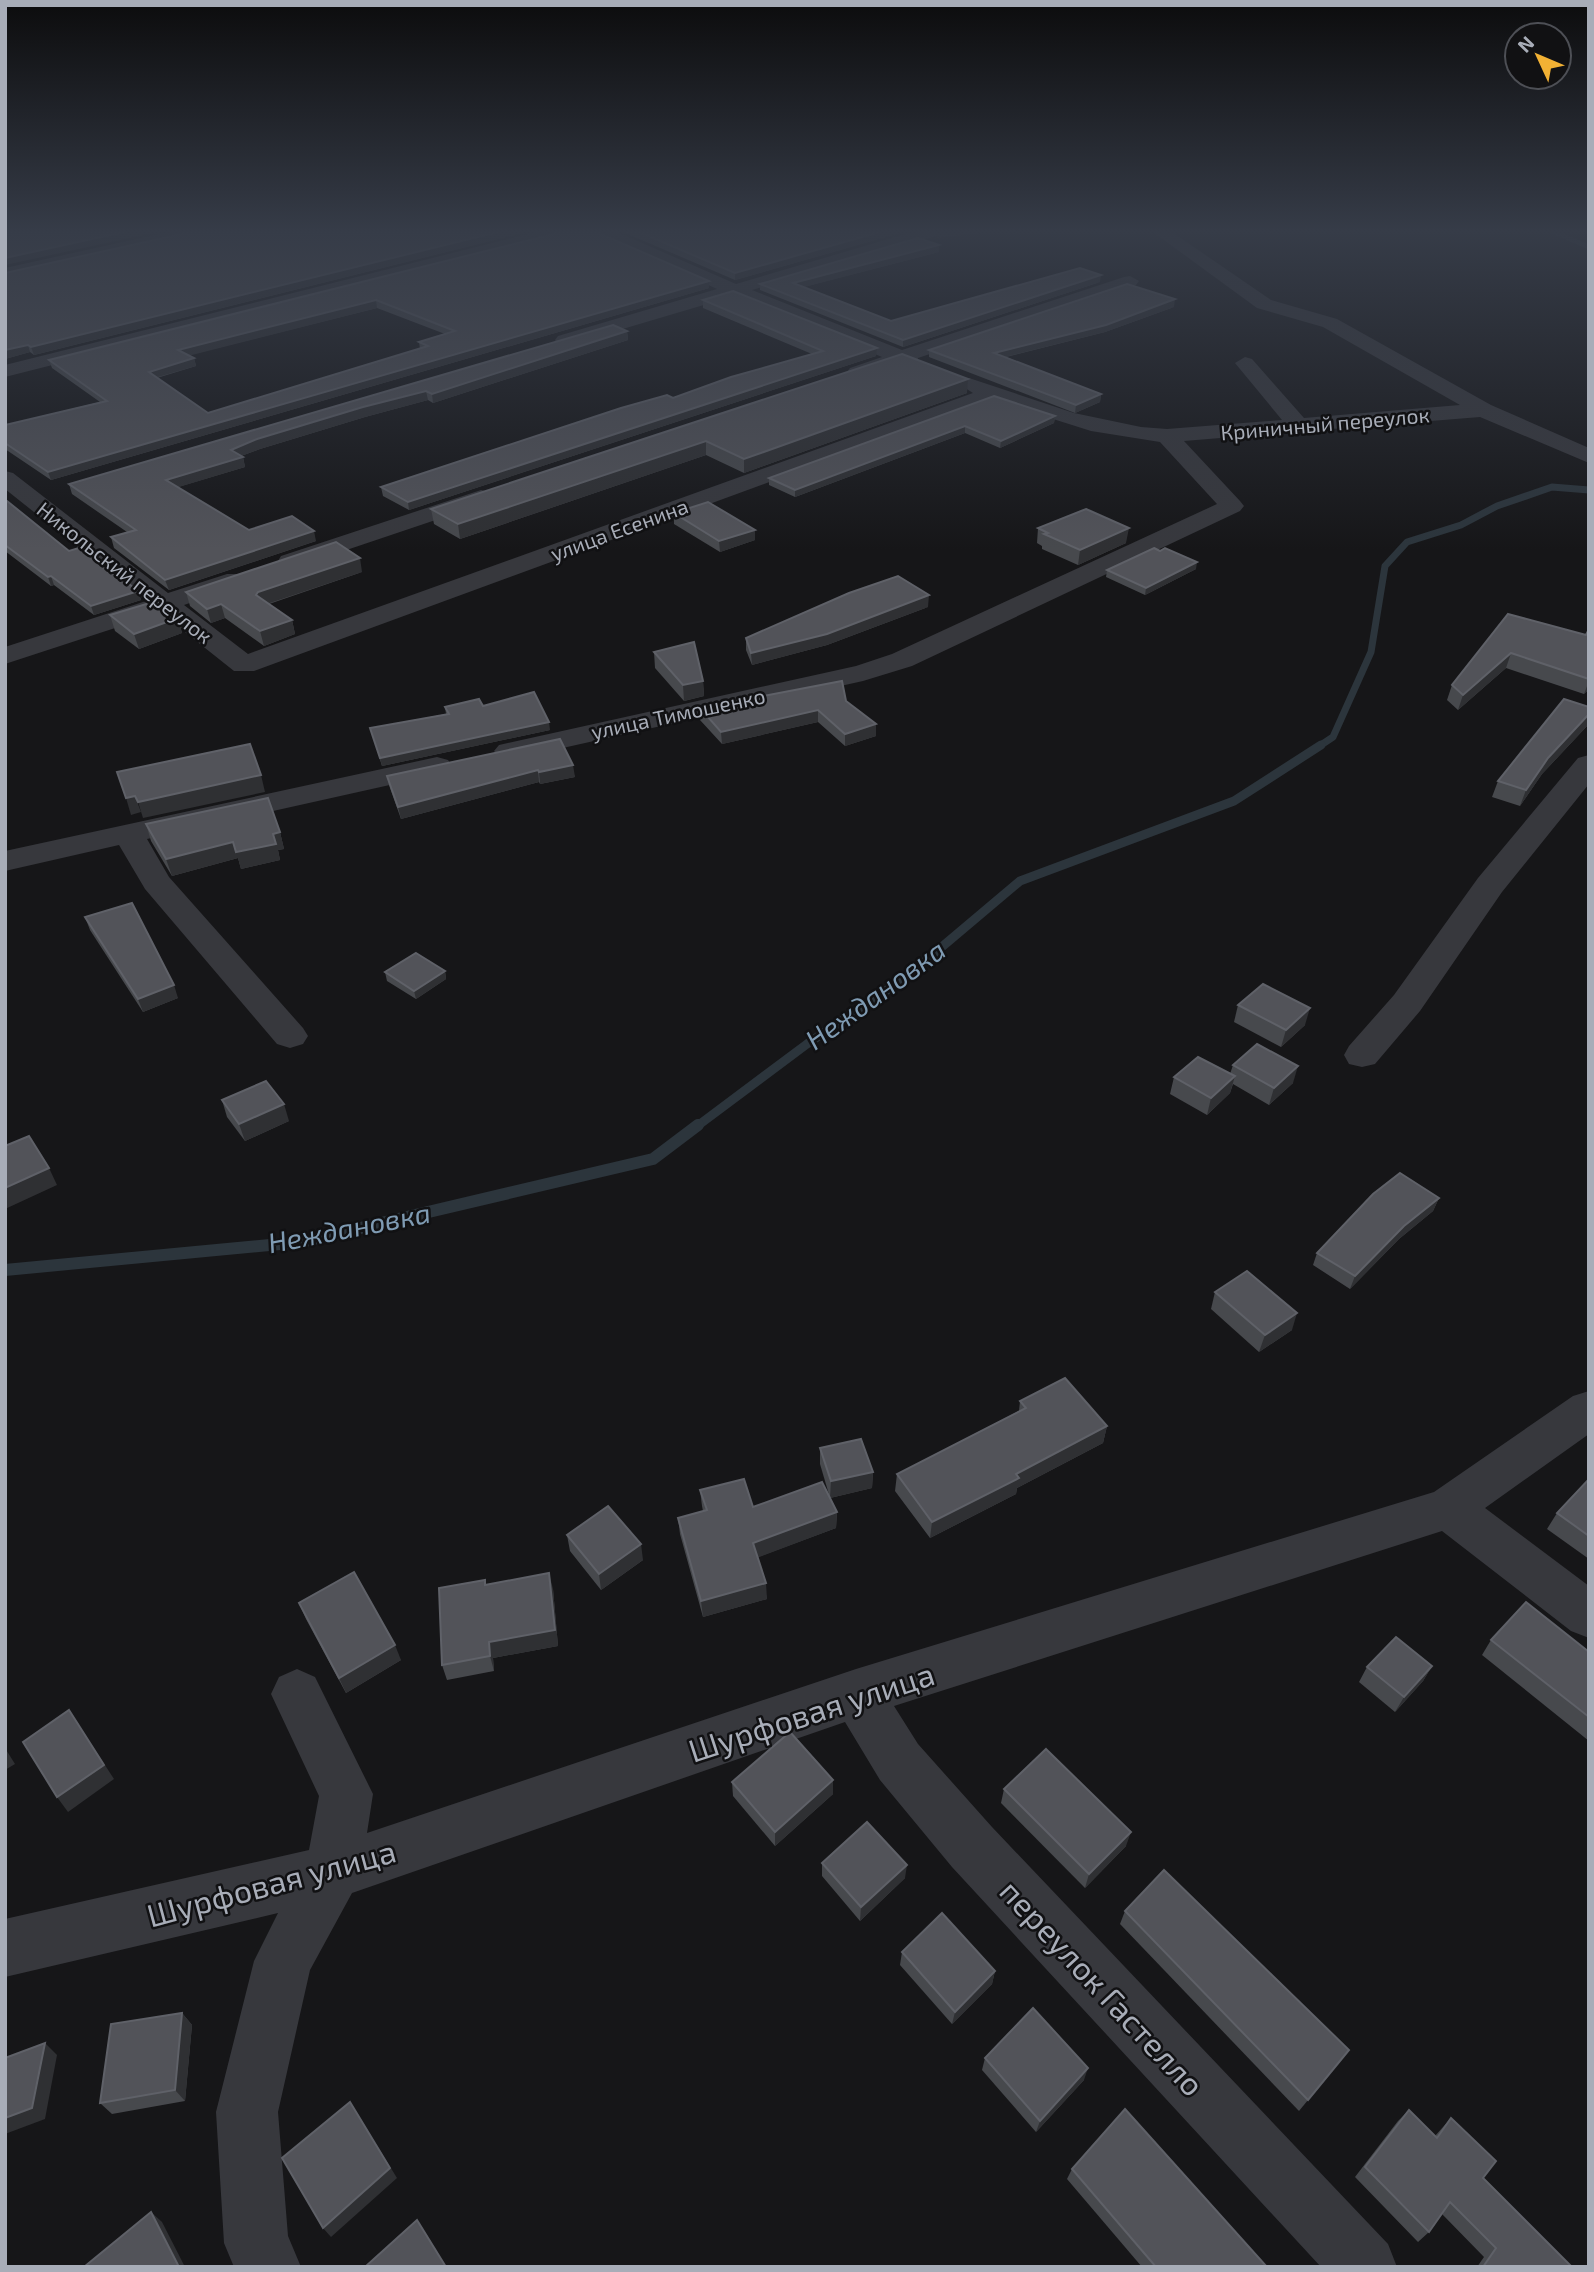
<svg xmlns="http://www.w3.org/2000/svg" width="1594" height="2272" viewBox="0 0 1594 2272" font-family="'Exo 2',sans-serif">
<rect width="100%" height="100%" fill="#161618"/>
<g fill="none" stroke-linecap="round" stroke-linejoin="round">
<path stroke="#2c353c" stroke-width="5" d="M1554 232 1589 247"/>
<path stroke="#2c353c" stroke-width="7" d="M1318 747 1333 737 1371 652 1385 566 1407 542 1461 525 1497 506 1552 487 1589 490"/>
<path stroke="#2c353c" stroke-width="9" d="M696 1127 807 1044 905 978 1020 881 1234 801 1321 745"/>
<path stroke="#2c353c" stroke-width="12" d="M5 1270 301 1242 653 1159 698 1125"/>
<g fill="#37383d" fill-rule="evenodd">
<path d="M168 232H199L190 237 5 278V268Z"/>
<path d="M536 232H565L562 236 5 377V365Z"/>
<path d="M594 232H617L736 284 912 232H938L936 236 752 290 902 350 1124 277 1130 276 1139 281 1136 285 918 358 917 365 900 364 857 378 850 376 847 372 850 368 882 357 734 296 572 344H558L555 340 558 336 717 289Z"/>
<path d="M1153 232H1172L1271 300 1337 319 1491 405 1589 448V463L1480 417 1184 441 1240 501 1244 506 1240 511 912 666 863 681 509 760 499 757 494 751 499 745 856 666 892 654 1217 504 1160 442 1091 431 993 400 254 671H234L161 613 5 664V647L146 601 5 489V471L13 473 168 593 227 574H245L249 579 245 584 184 605 248 654 973 393 959 384 969 378 1074 413 1141 427 1167 429 1282 420 1235 363 1245 357 1252 359 1304 418 1460 405 1323 327 1257 308Z"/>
<path d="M481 490 489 492 493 497 489 502 299 566H281L278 561 281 556Z"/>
<path d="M1589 755V784L1502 892 1420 1011 1375 1064 1362 1067 1349 1064 1344 1055 1349 1046 1394 995 1478 878 1578 758Z"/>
<path d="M437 757 448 760 452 766 448 772 147 839 169 877 303 1028 308 1036 303 1044 290 1048 277 1044 145 889 119 845 5 871V851Z"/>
<path d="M1589 1391V1434L1485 1508 1589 1586V1638L1571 1631 1442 1531 894 1706 918 1744 992 1827 1388 2244 1397 2267H1321L952 1867 880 1780 845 1722 352 1893 310 1970 278 2112 288 2236 301 2267H234L224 2243 216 2112 254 1961 278 1913 5 1977V1919L309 1850 319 1796 271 1694 279 1677 297 1669 315 1677 373 1794 367 1833 856 1669 1434 1492 1573 1396Z"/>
</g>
</g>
<g fill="#47494d" fill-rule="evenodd">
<path d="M191 232H526L34 355 30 352 5 359V273Z"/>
<path d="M562 232 709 281V288L51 480 5 449V425L100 402 52 368 49 360ZM377 308 445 334 419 342 420 349 208 413 157 378 196 366 194 358 189 355Z"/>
<path d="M623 232H903L735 280Z"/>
<path d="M939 252 803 287 891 321 1100 282 903 347 760 290V284Z"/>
<path d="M703 300 876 356 409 510 383 496 381 487 673 398 812 354 703 308Z"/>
<path d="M1174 307 1105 332 1006 357 1101 394 1100 402 1075 413 929 357V350Z"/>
<path d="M627 331 628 340 433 403 428 400 365 417 260 449 241 456 243 457 245 467 178 487 249 530 316 541 169 590 114 548 111 537 127 532 72 494 69 484Z"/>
<path d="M902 354 967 393 744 473 706 455 460 539 434 524 431 509Z"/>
<path d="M994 396 1055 416 1054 423 1000 448 965 433 795 497 769 485V478Z"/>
<path d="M5 501 69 551 138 591 141 600 94 615 54 585 51 586 5 551Z"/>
<path d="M674 513 755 530V540L720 552 674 524Z"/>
<path d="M1038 528 1126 543 1078 565 1042 549V546L1037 543Z"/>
<path d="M1160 551 1196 569 1145 595 1106 577 1107 570Z"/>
<path d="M362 572 269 604 292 620 295 634 264 646 225 618 211 623 190 606 186 592Z"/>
<path d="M928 607 827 645 752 665 746 650V638Z"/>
<path d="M1508 614 1586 635 1589 629V689L1584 694 1506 668 1458 710 1447 700 1452 685Z"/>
<path d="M110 615 178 618 182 633 139 649 115 631Z"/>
<path d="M654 652 703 681 704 696 684 701 655 668Z"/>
<path d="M846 701 876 736 845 746 818 722 722 744 700 720V708Z"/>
<path d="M483 706 550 730 382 766 370 728 446 714 445 707Z"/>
<path d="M1589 707 1588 725 1542 774 1520 806 1492 797 1498 781Z"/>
<path d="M560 739 575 777 540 784 539 782 401 819 390 788 387 776Z"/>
<path d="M146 824 280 832 284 849 278 850 280 860 241 869 238 858 172 876 151 841Z"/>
<path d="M85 917 178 998 143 1012 90 930Z"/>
<path d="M445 971 446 979 416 999 387 981 385 972Z"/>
<path d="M1238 1005 1305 1025 1281 1047 1234 1022Z"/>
<path d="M1233 1065 1293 1083 1269 1105 1233 1084 1230 1093 1207 1115 1170 1094 1174 1077 1230 1074Z"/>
<path d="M222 1100 289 1121 245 1141 227 1117Z"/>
<path d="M1439 1198 1433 1211 1399 1239 1350 1289 1313 1265 1317 1253Z"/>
<path d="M1215 1292 1292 1330 1259 1352 1211 1309Z"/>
<path d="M1020 1401 1107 1426 1103 1443 1017 1488 1016 1494 930 1538 895 1491 897 1474 1019 1411Z"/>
<path d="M820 1448 873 1472 872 1488 830 1498 820 1464Z"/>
<path d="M1589 1479V1559L1547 1529 1557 1513Z"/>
<path d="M700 1490 753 1507 837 1512 836 1528 758 1557 767 1599 703 1617 680 1534 678 1518 703 1511 702 1506Z"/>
<path d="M567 1535 643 1560 601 1590 570 1551Z"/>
<path d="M485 1580 486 1585 553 1589 558 1646 493 1658 494 1671 447 1680 442 1665Z"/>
<path d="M299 1603 401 1660 346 1693 306 1619Z"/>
<path d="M1491 1640 1589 1652V1741L1482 1655Z"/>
<path d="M1432 1666 1423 1681 1395 1712 1359 1682 1367 1667Z"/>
<path d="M833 1780V1794L775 1846 733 1796 732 1782Z"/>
<path d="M1004 1789 1126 1846 1085 1888 1001 1803Z"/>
<path d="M822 1863 905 1878 860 1921 822 1876Z"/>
<path d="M1125 1911 1349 2050 1299 2111 1120 1924Z"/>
<path d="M902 1952 995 1971 992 1984 952 2024 900 1965Z"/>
<path d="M182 2013 192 2025 185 2101 112 2114 100 2103Z"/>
<path d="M985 2058 1084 2080 1036 2132 982 2070Z"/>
<path d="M1409 2110 1435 2136 1451 2118 1483 2178 1572 2267H1477L1484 2257 1442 2214 1429 2232 1418 2242 1355 2177 1398 2121Z"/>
<path d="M1072 2169 1267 2267H1142L1067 2179Z"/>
</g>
<g fill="#2f3033">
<path d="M124 232H157L5 265V258Z"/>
<path d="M498 232H526L34 355 31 347Z"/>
<path d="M880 232H903L735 280V273Z"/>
<path d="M938 232H988L937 238Z"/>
<path d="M939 245V252L793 290V283Z"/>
<path d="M1101 275 1100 282 903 347V340Z"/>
<path d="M709 281V288L51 480 48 472Z"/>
<path d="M1175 299 1174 307 1105 332 993 360 994 353Z"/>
<path d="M376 300 377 308 180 358 178 350Z"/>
<path d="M627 331 628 340 433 403 432 394Z"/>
<path d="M28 345 30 352 5 359V350Z"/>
<path d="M877 348 876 356 409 510 408 502Z"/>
<path d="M194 358 196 366 151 379 149 372Z"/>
<path d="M968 379 967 393 744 473V459Z"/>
<path d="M426 391 428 400 365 417 260 449 233 459 231 450 257 439 363 407Z"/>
<path d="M1101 394 1100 402 1075 413 1076 405Z"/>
<path d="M1055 416 1054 423 1000 448 1001 441Z"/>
<path d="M965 426V433L795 497V490Z"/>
<path d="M706 441V455L460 539 458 524Z"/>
<path d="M243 457 245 467 169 490 166 480Z"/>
<path d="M1129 528 1126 543 1078 565 1080 550Z"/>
<path d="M755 530V540L720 552 719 541Z"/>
<path d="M314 531 316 541 169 590 165 580Z"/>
<path d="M360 558 362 572 261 606 256 595 258 592Z"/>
<path d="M1197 562 1196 569 1145 595 1146 588Z"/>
<path d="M51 576 54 585 51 586 48 577Z"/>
<path d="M138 591 141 600 94 615 91 606Z"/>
<path d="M929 595 928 607 827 645 752 665 751 653Z"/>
<path d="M221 604 225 618 211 623 207 609Z"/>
<path d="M178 618 182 633 139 649 134 634Z"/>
<path d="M292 620 295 634 264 646 260 631Z"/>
<path d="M1511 653 1506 668 1458 710 1463 695Z"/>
<path d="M703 681 704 696 684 701 683 685Z"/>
<path d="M1589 681V689L1584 694Z"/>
<path d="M818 710V722L722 744 721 732Z"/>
<path d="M1589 714 1588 725 1542 774 1520 806 1526 790 1548 758Z"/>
<path d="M549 722 550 730 382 766 380 758Z"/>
<path d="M876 724V736L845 746V734Z"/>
<path d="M573 765 575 777 540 784 539 772Z"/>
<path d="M538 770 539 782 401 819 398 807Z"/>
<path d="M261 775 265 792 143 818 138 802Z"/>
<path d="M135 796 141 812 131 815 126 798Z"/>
<path d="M280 832 284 849 278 850 280 860 241 869 238 858 172 876 166 859 233 842Z"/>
<path d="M445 971 446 979 416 999 414 991Z"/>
<path d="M174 985 178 998 143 1012 138 999Z"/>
<path d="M1310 1008 1305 1025 1281 1047 1286 1030Z"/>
<path d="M1298 1066 1293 1083 1269 1105 1274 1088Z"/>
<path d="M1235 1076 1230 1093 1207 1115 1211 1098Z"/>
<path d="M284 1104 289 1121 245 1141 239 1124Z"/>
<path d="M49 1168 57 1185 5 1209V1188Z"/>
<path d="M1439 1198 1433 1211 1399 1239 1350 1289 1355 1276 1404 1226Z"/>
<path d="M1297 1313 1292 1330 1259 1352 1265 1335Z"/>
<path d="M1107 1426 1103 1443 1017 1488 1016 1494 930 1538 932 1522 1016 1474Z"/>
<path d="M873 1472 872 1488 830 1498 831 1481Z"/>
<path d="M837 1512 836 1528 754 1559 753 1543Z"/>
<path d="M641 1544 643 1560 601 1590 599 1574Z"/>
<path d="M549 1573 553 1589 558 1646 493 1658 494 1671 490 1656 489 1642Z"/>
<path d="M766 1583 767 1599 703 1617 701 1601Z"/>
<path d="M395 1645 401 1660 346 1693 339 1678Z"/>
<path d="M1432 1666 1423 1681 1395 1712 1404 1697Z"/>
<path d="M69 1710 114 1779 68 1812 57 1797Z"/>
<path d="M5 1748 15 1764 5 1770Z"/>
<path d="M833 1780V1794L775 1846V1832Z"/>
<path d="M1131 1832 1126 1846 1085 1888 1089 1874Z"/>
<path d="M907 1865 905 1878 860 1921 861 1907Z"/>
<path d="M995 1971 992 1984 952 2024 955 2012Z"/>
<path d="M182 2013 192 2025 185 2101 175 2090Z"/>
<path d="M45 2043 57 2055 45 2119 5 2134V2118Z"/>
<path d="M1088 2068 1084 2080 1036 2132 1040 2121Z"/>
<path d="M350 2102 397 2178 331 2237 323 2228Z"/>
<path d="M151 2212 162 2222 185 2267H179Z"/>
</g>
<g fill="#525359" stroke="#5f6168" stroke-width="2" fill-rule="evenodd">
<path d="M5 232H124L5 258Z"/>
<path d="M191 232H498L31 347 28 345 5 350V273Z"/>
<path d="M562 232H596L709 281 48 472 5 443V425L107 401 49 360ZM376 300 455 331 419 342 428 346 208 413 149 372 194 358 178 350Z"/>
<path d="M639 232H880L735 273Z"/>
<path d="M918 238 939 245 793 283 891 321 1080 268 1101 275 903 340 760 284Z"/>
<path d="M1127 284 1175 299 1106 325 994 353 1101 394 1076 405 929 350Z"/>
<path d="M733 291 877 348 408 502 381 487 621 408 667 395 673 398 731 377 823 351 703 300Z"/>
<path d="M613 325 627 331 432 394 426 391 363 407 257 439 231 450 243 457 166 480 249 530 292 516 314 531 165 580 111 537 136 530 69 484Z"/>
<path d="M902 354 968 379 744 459 706 441 458 524 431 509Z"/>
<path d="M994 396 1055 416 1001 441 965 426 795 490 769 478Z"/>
<path d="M5 501H7L69 551 82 547 138 591 91 606 51 576 48 577 5 545Z"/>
<path d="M708 502 755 530 719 541 674 513Z"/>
<path d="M1086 509 1129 528 1080 550 1044 534 1048 533 1038 528Z"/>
<path d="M336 542 360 558 258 592 256 595 292 620 260 631 221 604 207 609 186 592Z"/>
<path d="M1154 548 1160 551 1165 548 1197 562 1146 588 1107 570Z"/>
<path d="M898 576 929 595 827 634 751 653 746 638 849 593Z"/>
<path d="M156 601 178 618 134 634 110 615Z"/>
<path d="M1508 614 1586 635 1589 629V679L1511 653 1463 695 1452 685Z"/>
<path d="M694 642 703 681 683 685 654 652Z"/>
<path d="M842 681 846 701 876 724 845 734 818 710 721 732 700 708Z"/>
<path d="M534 692 549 722 380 758 370 728 449 714 445 707 479 699 483 706Z"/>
<path d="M1564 699 1589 707V714L1548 758 1526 790 1498 781Z"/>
<path d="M560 739 573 765 539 772 538 770 398 807 387 776Z"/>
<path d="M250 744 261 775 138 802 135 796 126 798 117 772Z"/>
<path d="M268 798 280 832 273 834 276 844 236 852 233 842 166 859 146 824Z"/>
<path d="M132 903 174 985 138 999 85 917Z"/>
<path d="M416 953 445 971 414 991 385 972Z"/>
<path d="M1263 984 1310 1008 1286 1030 1238 1005Z"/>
<path d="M1257 1044 1298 1066 1274 1088 1233 1065Z"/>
<path d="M1198 1057 1235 1076 1211 1098 1174 1077Z"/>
<path d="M266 1081 284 1104 239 1124 222 1100Z"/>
<path d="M29 1136 49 1168 5 1188V1146Z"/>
<path d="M1400 1173 1439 1198 1404 1226 1355 1276 1317 1253 1373 1194Z"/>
<path d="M1247 1271 1297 1313 1265 1335 1215 1292Z"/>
<path d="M1065 1378 1107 1426 1016 1474 1019 1478 932 1522 897 1474 1026 1408 1020 1401Z"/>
<path d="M861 1439 873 1472 831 1481 820 1448Z"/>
<path d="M744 1479 753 1507 822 1482 837 1512 753 1543 766 1583 701 1601 678 1518 707 1510 700 1490Z"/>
<path d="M1589 1479V1536L1557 1513Z"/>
<path d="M608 1506 641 1544 599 1574 567 1535Z"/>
<path d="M354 1572 395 1645 339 1678 299 1603Z"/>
<path d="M549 1573 555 1630 489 1642 490 1656 442 1665 439 1588 485 1580V1585Z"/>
<path d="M1526 1602 1589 1652V1717L1491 1640Z"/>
<path d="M1396 1637 1432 1666 1404 1697 1367 1667Z"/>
<path d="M69 1710 104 1765 57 1797 23 1742Z"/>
<path d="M790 1732 833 1780 775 1832 732 1782Z"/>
<path d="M1046 1749 1131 1832 1089 1874 1004 1789Z"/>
<path d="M867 1822 907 1865 861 1907 822 1863Z"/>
<path d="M1164 1870 1349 2050 1308 2100 1125 1911Z"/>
<path d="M942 1913 995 1971 955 2012 902 1952Z"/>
<path d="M1033 2008 1088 2068 1040 2121 985 2058Z"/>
<path d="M182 2013 175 2090 100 2103 111 2024Z"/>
<path d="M45 2043 32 2108 5 2118V2058Z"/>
<path d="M350 2102 390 2168 323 2228 282 2158Z"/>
<path d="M1125 2109 1267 2267H1156L1072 2169Z"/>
<path d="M1409 2110 1437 2138 1451 2118 1496 2161 1483 2178 1572 2267H1483L1496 2248 1450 2202 1429 2232 1365 2167Z"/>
<path d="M151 2212 179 2267H84Z"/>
<path d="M417 2220 446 2267H365Z"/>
</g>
<linearGradient id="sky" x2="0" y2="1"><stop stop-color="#0c0c0d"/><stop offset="0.42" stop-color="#363c48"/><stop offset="1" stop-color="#363c48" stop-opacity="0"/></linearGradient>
<rect width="1594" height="550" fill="url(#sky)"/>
<g text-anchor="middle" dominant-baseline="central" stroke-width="5" stroke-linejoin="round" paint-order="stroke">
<g font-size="21" fill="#a8adb8" stroke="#111113">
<text transform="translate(1325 423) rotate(-5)">Криничный переулок</text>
<text transform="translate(619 529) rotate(-20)">улица Есенина</text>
<text transform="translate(125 572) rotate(38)">Никольский переулок</text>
<text transform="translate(678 713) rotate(-12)">улица Тимошенко</text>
</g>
<g font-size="28" font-style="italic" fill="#7f9bb3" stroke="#111113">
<text transform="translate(875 994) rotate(-36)">Неждановка</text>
<text transform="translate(349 1227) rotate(-11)">Неждановка</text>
</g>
<g font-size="32" fill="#a8adb8" stroke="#111113">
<text transform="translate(811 1711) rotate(-18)">Шурфовая улица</text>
<text transform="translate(271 1882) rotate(-15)">Шурфовая улица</text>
<text transform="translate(1103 1987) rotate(47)">переулок Гастелло</text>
</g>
</g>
<rect width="1594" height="2272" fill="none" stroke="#a8adb8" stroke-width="14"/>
<g transform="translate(1538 56) rotate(314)"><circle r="33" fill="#111113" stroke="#4d4f55" stroke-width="2"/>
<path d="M0-5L12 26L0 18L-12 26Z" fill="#f2b134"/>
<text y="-10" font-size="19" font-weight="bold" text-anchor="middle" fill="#a8adb8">N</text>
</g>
</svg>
